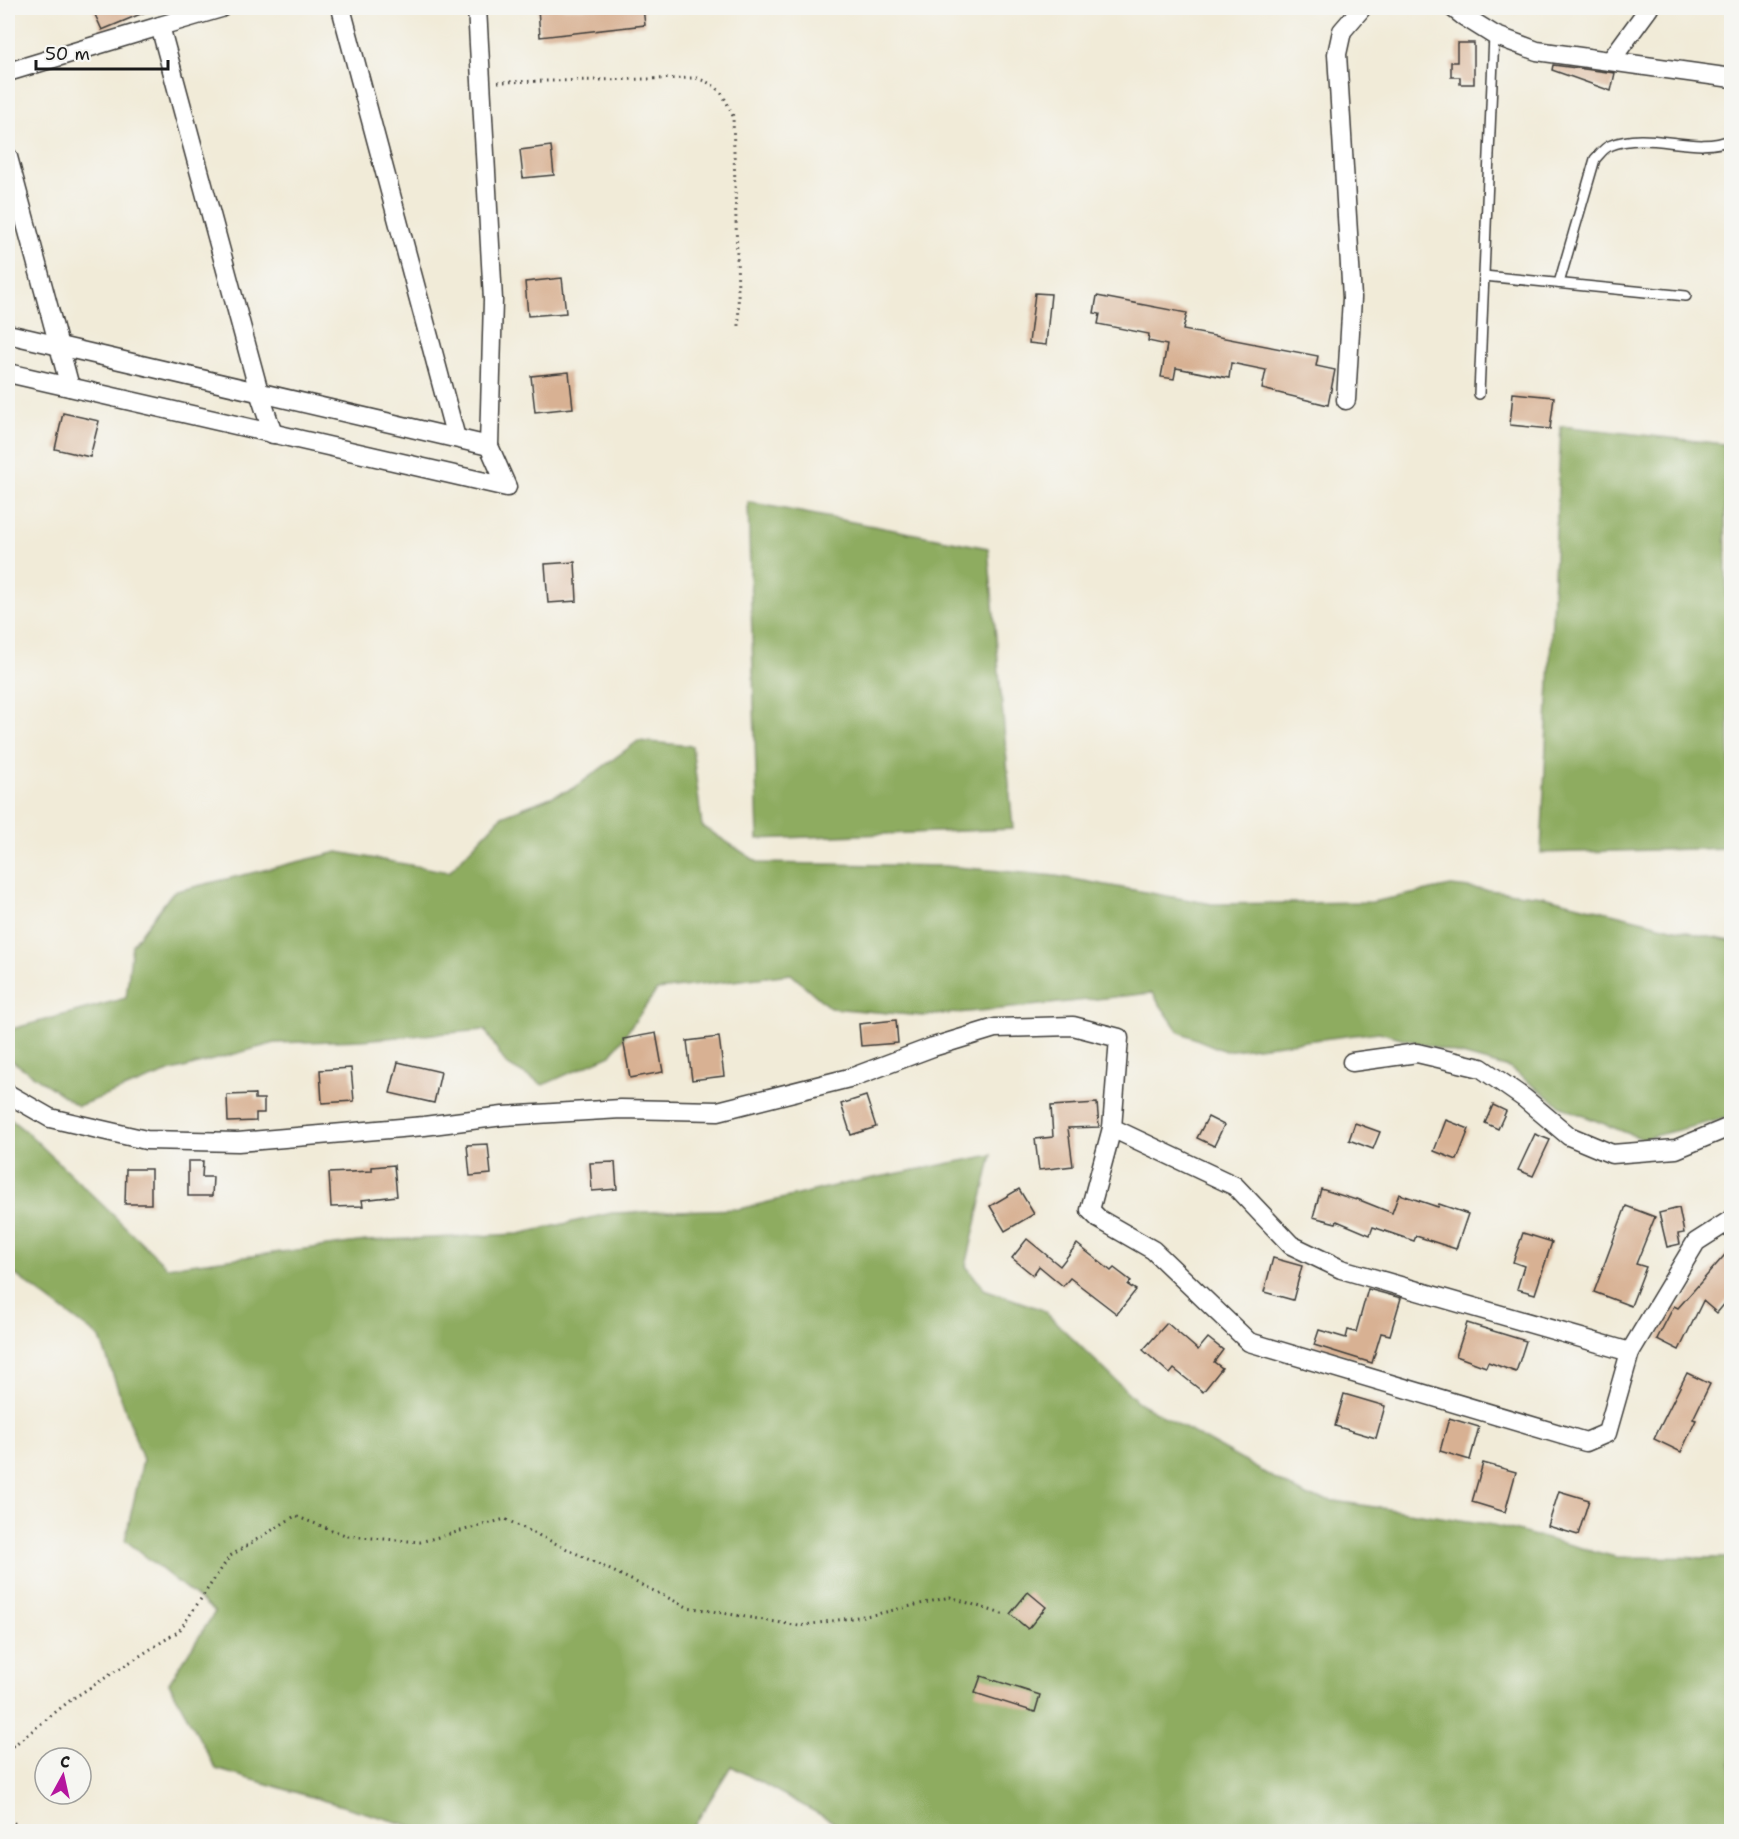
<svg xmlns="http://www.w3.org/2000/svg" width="1739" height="1839" viewBox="0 0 1739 1839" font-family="'Shantell Sans',sans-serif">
<rect width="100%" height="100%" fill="#f6f6f2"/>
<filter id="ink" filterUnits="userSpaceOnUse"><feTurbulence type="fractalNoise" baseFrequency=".0167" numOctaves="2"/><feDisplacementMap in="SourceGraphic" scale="12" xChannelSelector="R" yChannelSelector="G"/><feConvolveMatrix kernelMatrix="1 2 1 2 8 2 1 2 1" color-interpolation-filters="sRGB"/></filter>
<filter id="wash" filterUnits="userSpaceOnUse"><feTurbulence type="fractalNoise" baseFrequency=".008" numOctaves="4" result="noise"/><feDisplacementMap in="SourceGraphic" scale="24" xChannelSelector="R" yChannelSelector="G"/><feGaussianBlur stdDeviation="1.35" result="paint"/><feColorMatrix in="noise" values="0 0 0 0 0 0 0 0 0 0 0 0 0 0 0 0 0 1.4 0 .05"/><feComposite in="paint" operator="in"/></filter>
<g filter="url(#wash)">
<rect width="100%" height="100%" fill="#f1ebd8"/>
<g fill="#8eac60" stroke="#55643e" stroke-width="1.5">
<path d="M1561 426 1724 444 1731 848 1541 853Z"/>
<path d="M748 502 988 548 1013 829 758 839Z"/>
<path d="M638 741 692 746 702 826 759 863 945 866 1056 876 1212 904 1372 902 1451 886 1543 896 1700 935 1731 941V1117L1642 1139 1564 1108 1509 1068 1379 1032 1225 1051 1179 1032 1152 993 1012 1008 923 1016 830 1008 791 974 657 990 611 1055 543 1085 506 1064 485 1030 362 1040 275 1043 169 1072 78 1106 8 1058V1030L126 998 132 945 173 892 338 852 449 872 502 816 574 788Z"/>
<path d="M8 1117 30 1135 167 1267 366 1241 519 1234 612 1213 740 1209 838 1185 992 1155 966 1266 984 1289 1043 1310 1138 1402 1308 1497 1494 1525 1616 1557 1731 1558V1831H850L731 1766 691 1831 431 1832 216 1769 169 1683 215 1612 125 1540 143 1460 100 1338 8 1269Z"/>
</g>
<g id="blocks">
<g fill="#d8b193">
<path d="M92 8H155L102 30Z"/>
<path d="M538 8H643L645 25 540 37Z"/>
<path d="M1457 43H1474V84H1460V77H1451V62H1457Z"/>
<path d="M1553 65 1615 73 1611 91 1552 70Z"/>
<path d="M551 146 554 175 523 178 520 150Z"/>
<path d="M562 278 566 313 528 316 525 282Z"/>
<path d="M1035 293 1051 294 1046 345 1029 343Z"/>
<path d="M1097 296 1187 313 1183 330 1318 356 1316 366 1335 370 1328 405 1262 389 1266 370 1231 363 1229 378 1176 368 1174 379 1161 377 1167 345 1148 341 1149 334 1098 324 1100 314 1094 313Z"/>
<path d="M569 372 573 408 535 412 531 376Z"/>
<path d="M1513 393 1554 397 1550 429 1510 425Z"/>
<path d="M63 413 99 421 90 457 55 449Z"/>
<path d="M575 562 577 601 548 603 545 564Z"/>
<path d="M896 1020 898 1043 861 1046 859 1024Z"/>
<path d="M656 1033 663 1072 630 1078 623 1039Z"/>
<path d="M719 1037 724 1076 692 1080 687 1041Z"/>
<path d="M398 1062 441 1072 434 1103 390 1093Z"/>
<path d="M351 1068 354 1101 322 1103 320 1070Z"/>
<path d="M255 1094V1099H264V1113H256V1121L228 1122 227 1095Z"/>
<path d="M866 1096 876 1127 851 1135 841 1104Z"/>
<path d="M1097 1103 1099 1127 1068 1128 1073 1166 1039 1170 1035 1139 1053 1137 1051 1106Z"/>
<path d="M1493 1105 1506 1111 1498 1129 1485 1123Z"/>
<path d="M1208 1117 1224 1125 1214 1146 1197 1138Z"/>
<path d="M1446 1120 1469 1129 1457 1160 1434 1151Z"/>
<path d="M1355 1123 1380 1132 1373 1149 1349 1140Z"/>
<path d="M1535 1134 1550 1140 1533 1176 1518 1170Z"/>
<path d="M488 1144 491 1174 470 1176 467 1145Z"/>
<path d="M188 1161H203L202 1177H213L212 1196H188Z"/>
<path d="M615 1162 617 1189 592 1191 590 1163Z"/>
<path d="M394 1165 397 1196 362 1200 363 1206 331 1207 329 1173 372 1171V1167Z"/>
<path d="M126 1169H151V1204H125Z"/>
<path d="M1019 1189 1034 1214 1005 1231 990 1206Z"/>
<path d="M1321 1189 1356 1200 1357 1199 1392 1213 1399 1194 1438 1207 1439 1204 1468 1214 1456 1249 1416 1236 1414 1241 1373 1227 1370 1235 1337 1221 1336 1223 1313 1217Z"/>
<path d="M1626 1206 1655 1217 1636 1264 1646 1267 1631 1306 1594 1292Z"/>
<path d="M1679 1208 1684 1233 1678 1234 1680 1244 1667 1247 1659 1213Z"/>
<path d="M1523 1233 1552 1242 1535 1294 1517 1289 1524 1266 1513 1262Z"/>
<path d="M1027 1239 1060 1266 1077 1244 1111 1271 1114 1268 1131 1281 1128 1285 1136 1290 1117 1314 1070 1278 1063 1286 1039 1266 1033 1275 1012 1258Z"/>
<path d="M1731 1248V1296L1717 1313 1703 1301 1679 1350 1657 1339 1674 1306 1678 1308Z"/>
<path d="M1273 1258 1302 1266 1293 1300 1264 1292Z"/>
<path d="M1368 1289 1401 1298 1390 1335 1381 1333 1372 1363 1314 1345 1319 1330 1346 1338 1348 1330 1356 1332Z"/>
<path d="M1167 1323 1198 1350 1208 1338 1223 1350 1214 1362 1222 1368 1203 1392 1174 1369 1170 1374 1143 1350Z"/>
<path d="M1467 1323 1526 1341 1516 1372 1488 1362 1486 1367 1456 1356Z"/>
<path d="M1687 1373 1710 1384 1693 1419 1696 1420 1681 1452 1654 1439Z"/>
<path d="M1344 1394 1385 1406 1376 1438 1335 1426Z"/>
<path d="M1449 1418 1479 1427 1470 1460 1440 1451Z"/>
<path d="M1483 1463 1516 1472 1505 1512 1472 1502Z"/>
<path d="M1559 1491 1589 1500 1578 1535 1548 1526Z"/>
<path d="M1028 1592 1046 1607 1028 1629 1010 1614Z"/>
<path d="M981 1676 1040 1695 1035 1712 975 1693Z"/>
</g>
</g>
</g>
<g filter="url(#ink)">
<use href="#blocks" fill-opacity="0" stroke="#3c3b38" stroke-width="1.5"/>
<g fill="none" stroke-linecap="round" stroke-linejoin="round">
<defs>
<g id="service">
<path d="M1484 276 1686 296"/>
<path d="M1559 283 1595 159C1599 155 1604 148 1609 146 1650 129 1695 156 1732 139"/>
<path d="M1479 394 1494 35"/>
</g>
<g id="minor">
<path d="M341 8 456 438"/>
<path d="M1453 8 1462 15 1494 35 1537 51 1732 78"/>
<path d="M160 26 221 8"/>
<path d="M1611 60 1649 8"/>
<path d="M8 72 160 26 259 392 273 434"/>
<path d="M8 157 70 387"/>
<path d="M8 334 489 446"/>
<path d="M8 373 507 487 489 446 493 300 477 8"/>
<path d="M1346 400 1352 298 1337 54 1342 31 1361 9"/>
<path d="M1352 1062 1417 1053 1481 1068 1524 1098 1569 1136 1612 1154 1676 1149 1732 1126"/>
<path d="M8 1094 50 1118 146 1140 238 1142 424 1126 503 1116 621 1109 718 1111 853 1077 933 1047 995 1028 1073 1026 1119 1038 1112 1128 1235 1186 1291 1245 1341 1269 1630 1352 1696 1242 1732 1219"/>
<path d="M1112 1128 1090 1210 1099 1219 1153 1250 1249 1342 1586 1442 1607 1433 1630 1352"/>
</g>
</defs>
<use href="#service" stroke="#3c3b38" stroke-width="12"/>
<use href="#minor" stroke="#3c3b38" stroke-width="21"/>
<g stroke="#3c3b38" stroke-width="3" stroke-dasharray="1.5 4.5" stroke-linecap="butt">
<path d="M498 82 696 78C721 86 723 94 733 116L739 326"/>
<path d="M8 1750 72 1699 179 1631 230 1556 295 1516 348 1536 420 1542 505 1519 687 1607 799 1626 877 1614 950 1597 1005 1615"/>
<path d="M8 1821 39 1832"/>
</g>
<use href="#service" stroke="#fff" stroke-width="9"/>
<use href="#minor" stroke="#fff" stroke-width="18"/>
</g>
</g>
<rect width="1739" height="1839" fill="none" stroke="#f6f6f2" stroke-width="30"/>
<g transform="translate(63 1776) rotate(8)"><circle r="28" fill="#f6f6f2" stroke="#9f9f9c" stroke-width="1.5"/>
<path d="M0-4.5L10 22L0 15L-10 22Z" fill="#b5179e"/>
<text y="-9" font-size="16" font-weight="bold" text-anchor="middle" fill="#1c1c1c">С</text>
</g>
<path d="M36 60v9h132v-9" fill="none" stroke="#1c1c1c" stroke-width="3"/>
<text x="45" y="60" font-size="18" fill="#1c1c1c" stroke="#f6f6f2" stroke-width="4.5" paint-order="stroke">50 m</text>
</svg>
